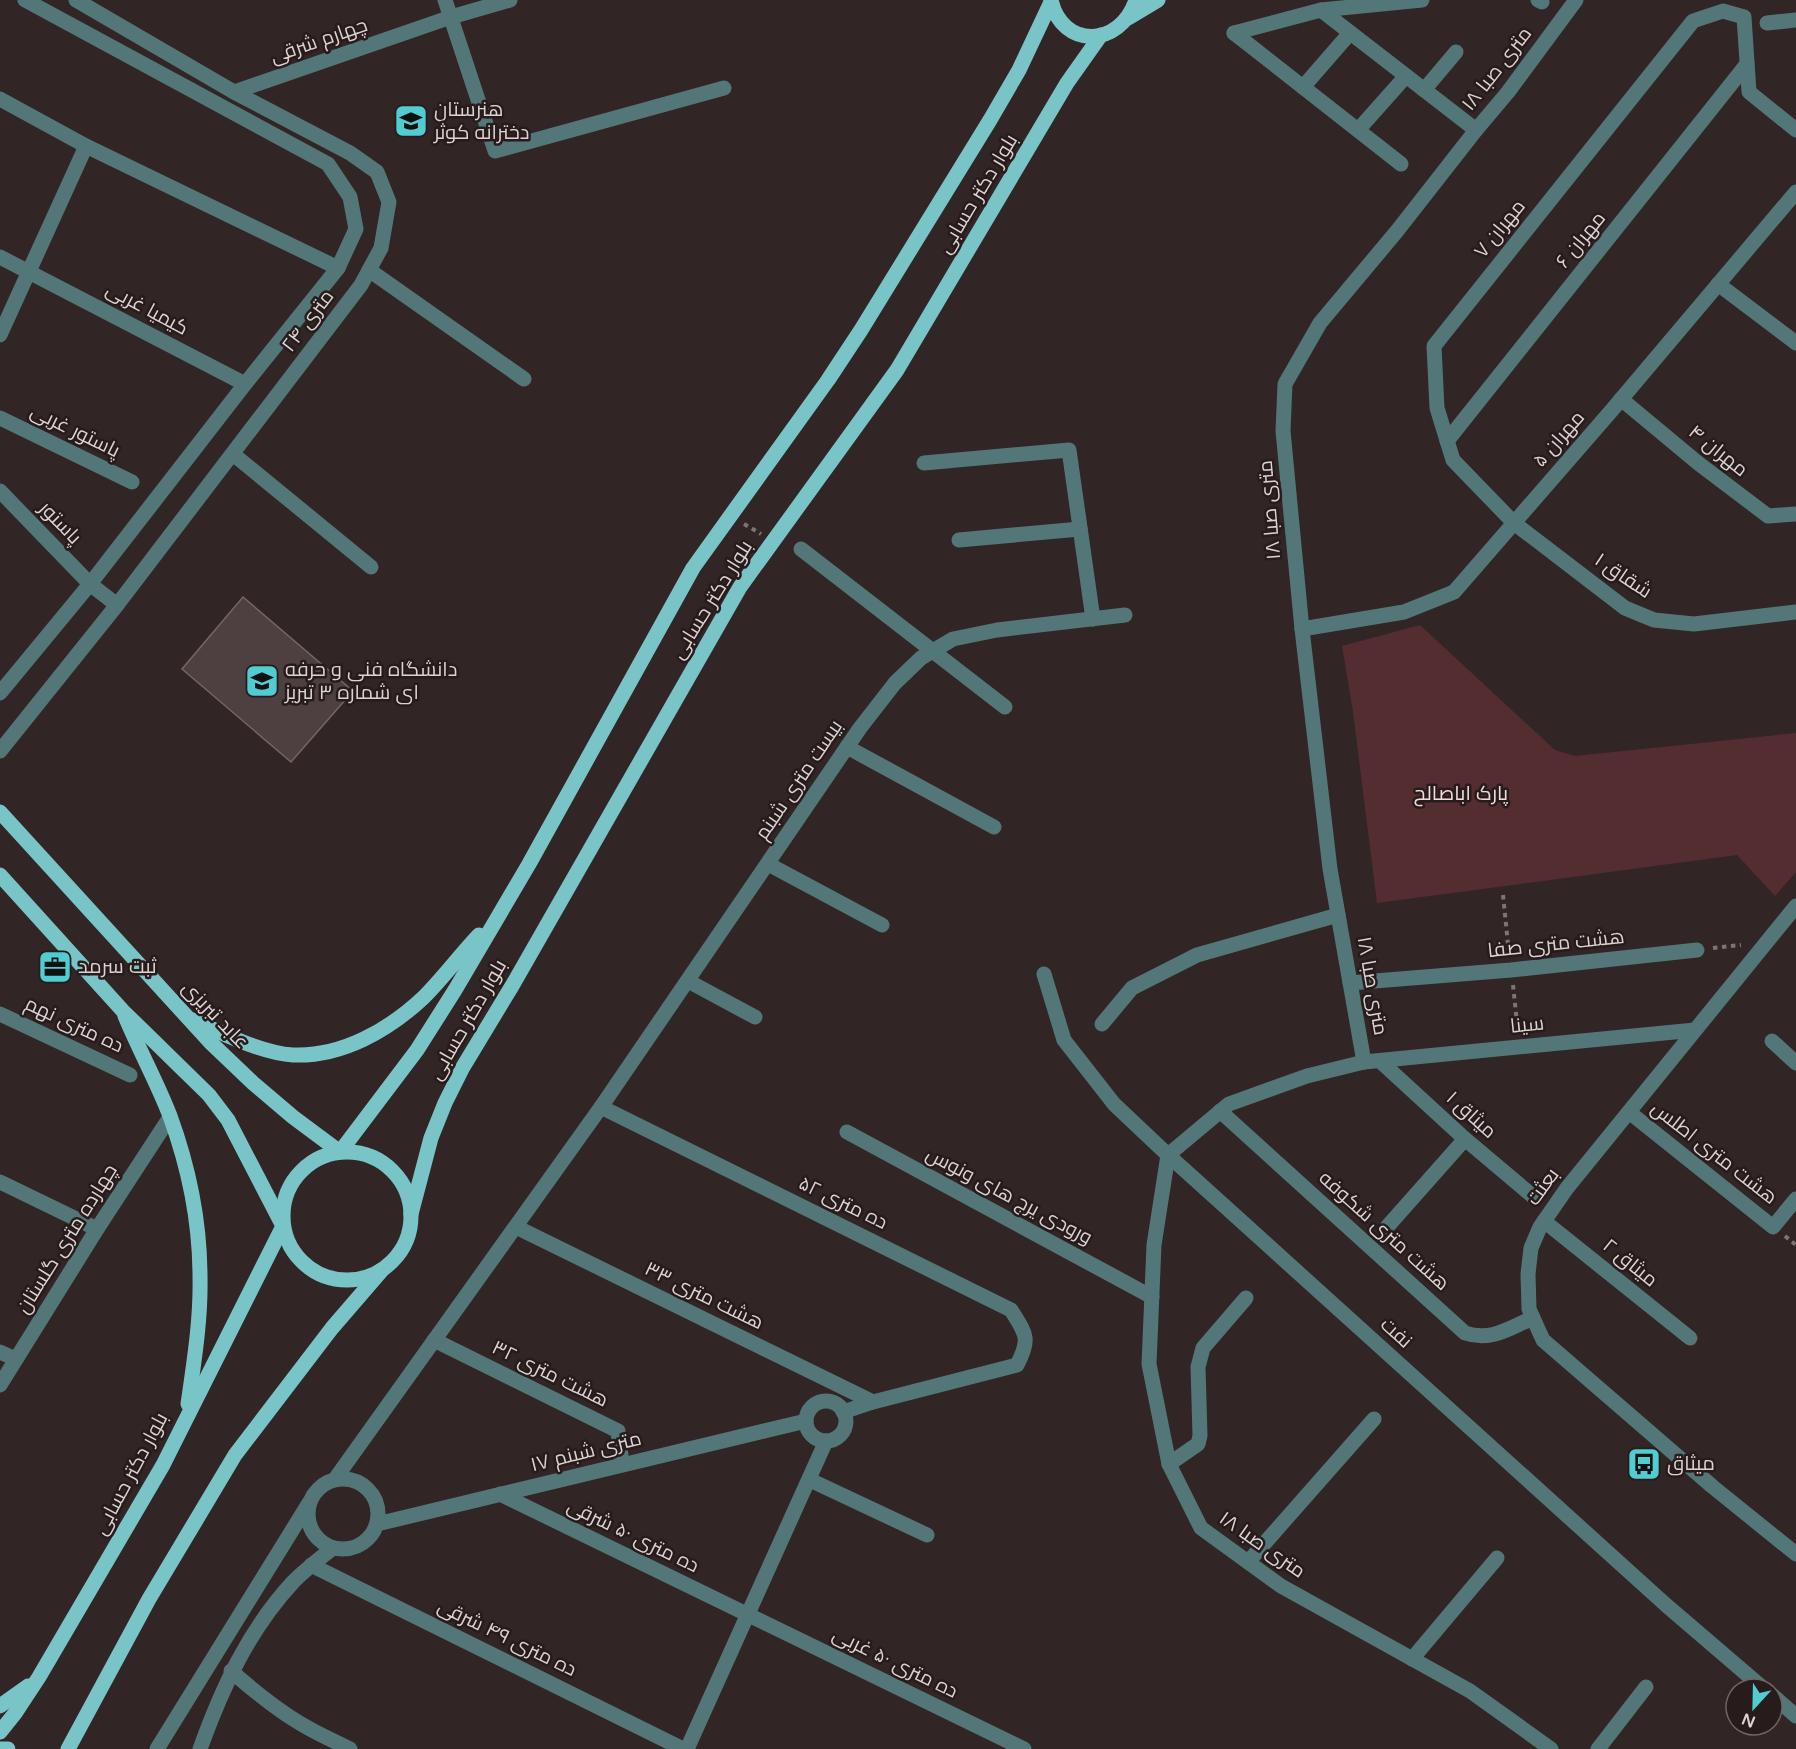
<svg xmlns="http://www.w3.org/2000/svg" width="1796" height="1749" viewBox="0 0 1796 1749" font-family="'Varela Round',Cairo,sans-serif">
<rect width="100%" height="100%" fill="#312525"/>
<path fill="#542d30" d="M1420 625 1555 750 1575 756 1796 733V872L1775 896 1737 855 1377 903 1353 712 1342 646Z"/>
<path fill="#4e4040" stroke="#756666" stroke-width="1.5" d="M243 597 353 691 291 762 182 669Z"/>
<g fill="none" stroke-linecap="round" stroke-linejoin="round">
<g stroke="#7e7474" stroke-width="4" stroke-dasharray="4.5 4.5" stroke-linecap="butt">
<path d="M744 524 761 534"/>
<path d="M1503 895 1509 954"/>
<path d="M1713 948 1741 945"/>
<path d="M1513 985 1518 1032"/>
<path d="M1785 1236 1796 1245"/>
</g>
<g stroke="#537678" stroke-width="15">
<path d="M445 0 495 151 724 88"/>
<path d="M1538 0 1542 2"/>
<path d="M1321 10 1422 0"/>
<path d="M1767 23 1796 20"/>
<path d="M1234 33 1321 10 1476 130"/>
<path d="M1234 33 1401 164"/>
<path d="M1303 87 1350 33"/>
<path d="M1424 90 1456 52"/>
<path d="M234 92 451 17 510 0"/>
<path d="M0 99 86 146 338 268"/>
<path d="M1358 130 1406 76"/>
<path d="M1796 130 1749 92 1744 17 1723 11 1693 21 1434 346 1437 408 1453 460 1514 523 1625 608 1654 620 1694 624 1796 612"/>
<path d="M0 257 245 384"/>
<path d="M369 270 524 379"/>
<path d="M1718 284 1796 343"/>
<path d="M0 335 86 146"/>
<path d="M1621 399 1698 463 1768 516 1796 514"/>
<path d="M0 418 132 482"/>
<path d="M1447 441 1747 64"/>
<path d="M233 454 371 567"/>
<path d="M924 463 1069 450 1093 619"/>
<path d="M0 491 90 584 117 605"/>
<path d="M959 540 1080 529"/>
<path d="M801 549 1005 707"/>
<path d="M1302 629 1404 612 1454 592 1612 410 1796 192"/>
<path d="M0 693 90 584 245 384 338 268 356 229 350 197 328 164 25 0"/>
<path d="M847 747 994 827"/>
<path d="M0 751 117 605 361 285 381 248 389 202 377 172 350 153 234 92 76 0"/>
<path d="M768 864 882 925"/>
<path d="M1796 906 1567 1188 1540 1227 1531 1248 1528 1274 1529 1309 1543 1340 1713 1487 1796 1554"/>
<path d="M1044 974 1064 1040 1114 1104 1168 1155 1666 1605 1764 1689"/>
<path d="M688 981 755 1017"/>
<path d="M1350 983 1511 970 1697 950"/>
<path d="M0 1014 130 1075"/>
<path d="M1102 1024 1132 988 1197 955 1338 915"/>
<path d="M1772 1041 1796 1063"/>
<path d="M1380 1061 1465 1139 1535 1198"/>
<path d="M1364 1062 1330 869 1302 629 1283 431 1285 384 1320 323 1397 231 1476 130 1508 92 1576 0"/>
<path d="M601 1107 1011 1310C1026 1334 1031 1338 1017 1365L873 1402 843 1412"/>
<path d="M1220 1111 1465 1333C1491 1342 1509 1328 1533 1318"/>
<path d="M1629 1112 1773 1227 1796 1199"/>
<path d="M847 1132 1152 1297"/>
<path d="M0 1182 97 1229"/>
<path d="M1544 1221 1690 1338"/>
<path d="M516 1227 873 1402"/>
<path d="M1387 1227 1465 1139"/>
<path d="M434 1340 618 1431 622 1464"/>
<path d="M0 1352 16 1359"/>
<path d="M0 1385 97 1229 170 1117"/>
<circle cx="826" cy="1421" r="20"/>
<path d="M1169 1464 1198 1444 1200 1436 1198 1367 1203 1348 1246 1298"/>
<circle cx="343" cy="1514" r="35"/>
<path d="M335 1479 601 1107 860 728 895 683 921 658 953 639 997 630 1125 615"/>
<path d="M810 1480 927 1535"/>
<path d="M500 1494 1024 1749"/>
<path d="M377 1524 806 1421"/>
<path d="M1248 1562 1374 1419"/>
<path d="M311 1565 683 1749"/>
<path d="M1412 1659 1497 1558"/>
<path d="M231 1671C254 1691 277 1710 303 1725 318 1734 334 1741 350 1749"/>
<path d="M1772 1695 1796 1716"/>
<path d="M157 1749 309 1503"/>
<path d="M200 1749C222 1688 249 1629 294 1581 306 1569 319 1559 333 1548"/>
<path d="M687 1749 826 1441"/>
<path d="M1551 1749 1470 1691 1281 1586 1201 1528 1169 1464 1149 1364 1154 1245 1168 1155 1229 1104 1307 1076 1364 1062 1695 1030"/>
<path d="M1598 1749 1646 1687"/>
</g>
<g stroke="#79c4c7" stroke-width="15">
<path d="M1051 0C1062 49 1120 48 1136 0"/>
<path d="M1128 18 1158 0"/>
<path d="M0 812 210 1042 253 1083 293 1117 340 1152 417 1050 455 990 529 864 693 568 828 380 861 330 990 120 1019 70 1051 2"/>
<path d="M0 875 123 1011 209 1095 228 1120 283 1226 163 1465 39 1677 16 1712 0 1732"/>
<path d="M125 1016C139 1050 157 1082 170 1116 189 1168 200 1222 200 1277 201 1319 194 1362 188 1404"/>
<path d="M193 1020C221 1033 262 1053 293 1055 342 1057 389 1030 424 997 443 978 460 955 479 935"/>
<circle cx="347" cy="1216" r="64"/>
<path d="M411 1214 431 1138 445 1103 463 1067 512 986 740 587 897 370 1067 83 1101 35"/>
<path d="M0 1706 28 1686"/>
<path d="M0 1749H8"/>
<path d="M68 1749 149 1599 235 1455 332 1328 382 1270"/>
</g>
</g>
<defs>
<symbol id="school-square" viewBox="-11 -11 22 22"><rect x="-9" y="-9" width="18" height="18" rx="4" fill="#51ccd1" stroke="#271b1c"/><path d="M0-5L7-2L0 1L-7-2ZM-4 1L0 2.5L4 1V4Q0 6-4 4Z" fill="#111"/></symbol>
<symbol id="university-square" viewBox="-11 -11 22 22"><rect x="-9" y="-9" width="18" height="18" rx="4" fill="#51ccd1" stroke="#271b1c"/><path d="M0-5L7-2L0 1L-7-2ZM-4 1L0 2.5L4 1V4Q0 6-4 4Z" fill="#111"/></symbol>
<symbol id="office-square" viewBox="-11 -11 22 22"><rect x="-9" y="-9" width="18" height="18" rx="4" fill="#51ccd1" stroke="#271b1c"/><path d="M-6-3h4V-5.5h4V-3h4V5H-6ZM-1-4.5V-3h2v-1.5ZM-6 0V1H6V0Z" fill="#111"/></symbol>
<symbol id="bus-square" viewBox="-11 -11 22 22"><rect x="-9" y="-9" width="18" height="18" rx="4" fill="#51ccd1" stroke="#271b1c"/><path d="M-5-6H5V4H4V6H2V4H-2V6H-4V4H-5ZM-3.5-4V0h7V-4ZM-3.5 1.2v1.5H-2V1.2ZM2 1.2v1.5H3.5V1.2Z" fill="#111"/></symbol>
</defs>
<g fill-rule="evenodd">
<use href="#school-square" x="392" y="102" width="38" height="38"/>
<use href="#university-square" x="243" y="662" width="38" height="38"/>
<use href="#office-square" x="36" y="948" width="38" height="38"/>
<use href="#bus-square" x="1625" y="1445" width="38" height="38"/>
</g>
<g text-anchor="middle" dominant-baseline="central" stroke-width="5" stroke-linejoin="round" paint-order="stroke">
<g font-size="20" fill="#dbd3d3" stroke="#271b1c">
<text transform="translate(319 41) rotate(-19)">چهارم شرقی</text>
<text transform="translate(1497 69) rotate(-52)">متری صبا ۱۸</text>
<text transform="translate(978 194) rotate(-59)">بلوار دکتر حسابی</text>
<text transform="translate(1500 229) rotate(-51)">مهران ۷</text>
<text transform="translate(1581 240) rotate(-51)">مهران ۶</text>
<text transform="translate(147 309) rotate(28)">کیمیا غربی</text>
<text transform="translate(308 321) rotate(-53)">۲۴ متری</text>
<text transform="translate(75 431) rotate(26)">پاستور غربی</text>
<text transform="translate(1559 439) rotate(-49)">مهران ۵</text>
<text transform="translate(1718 451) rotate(39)">مهران ۴</text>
<text transform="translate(1270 510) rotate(-95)">متری صبا ۱۸</text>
<text transform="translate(60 523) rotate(46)">پاستور</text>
<text transform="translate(1623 576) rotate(34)">شقاق ۱</text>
<text transform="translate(712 600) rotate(-58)">بلوار دکتر حسابی</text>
<text transform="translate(799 780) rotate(-56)">بیست متری شبنم</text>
<text transform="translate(1556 944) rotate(-6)">هشت متری صفا</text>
<text transform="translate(1372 986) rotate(80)">متری صبا ۱۸</text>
<text transform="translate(215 1015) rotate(46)">عابد تبریزی</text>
<text transform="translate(468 1020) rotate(-60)">بلوار دکتر حسابی</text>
<text transform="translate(74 1025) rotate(25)">ده متری نهم</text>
<text transform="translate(1527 1025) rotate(-6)">سینا</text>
<text transform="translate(1471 1115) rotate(42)">میثاق ۱</text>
<text transform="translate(1714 1153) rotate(38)">هشت متری اطلس</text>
<text transform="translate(1543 1187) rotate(-54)">بعثت</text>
<text transform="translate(1009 1196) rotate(28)">ورودی یرج های ونوس</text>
<text transform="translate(843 1203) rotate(26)">ده متری ۵۲</text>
<text transform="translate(1384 1231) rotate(42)">هشت متری شکوفه</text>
<text transform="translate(67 1239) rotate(-58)">چهارده متری گلستان</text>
<text transform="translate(1630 1263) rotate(39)">میثاق ۲</text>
<text transform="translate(704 1296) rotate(26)">هشت متری ۳۳</text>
<text transform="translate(1396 1333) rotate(42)">نفت</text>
<text transform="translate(550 1374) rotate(26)">هشت متری ۳۲</text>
<text transform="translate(586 1452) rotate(-14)">۱۷ متری شبنم</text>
<text transform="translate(131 1474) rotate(-62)">بلوار دکتر حسابی</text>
<text transform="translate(633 1536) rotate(26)">ده متری ۵۰ شرقی</text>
<text transform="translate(1262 1545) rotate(35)">متری صبا ۱۸</text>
<text transform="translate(507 1638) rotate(26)">ده متری ۴۹ شرقی</text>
<text transform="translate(895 1663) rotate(26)">ده متری ۵۰ غربی</text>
</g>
<g font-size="20" fill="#dbd3d3" stroke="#271b1c" text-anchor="start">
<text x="434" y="110">هنرستان<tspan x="434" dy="23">دخترانه کوثر</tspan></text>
<text x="285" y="670">دانشگاه فنی و حرفه<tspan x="285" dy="23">ای شماره ۳ تبریز</tspan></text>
<text x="78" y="967">ثبت سرمد</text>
<text x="1667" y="1464">میثاق</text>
</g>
<g font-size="20" fill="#f1dcdc" stroke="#271b1c">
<text x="1461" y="794">پارک اباصالح</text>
</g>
</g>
<g transform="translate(1754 1707) rotate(202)"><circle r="28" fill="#271b1c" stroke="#6f6565" stroke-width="1.5"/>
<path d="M0-4.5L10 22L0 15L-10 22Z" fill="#51ccd1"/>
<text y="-9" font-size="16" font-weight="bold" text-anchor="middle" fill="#dbd3d3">N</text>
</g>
</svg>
